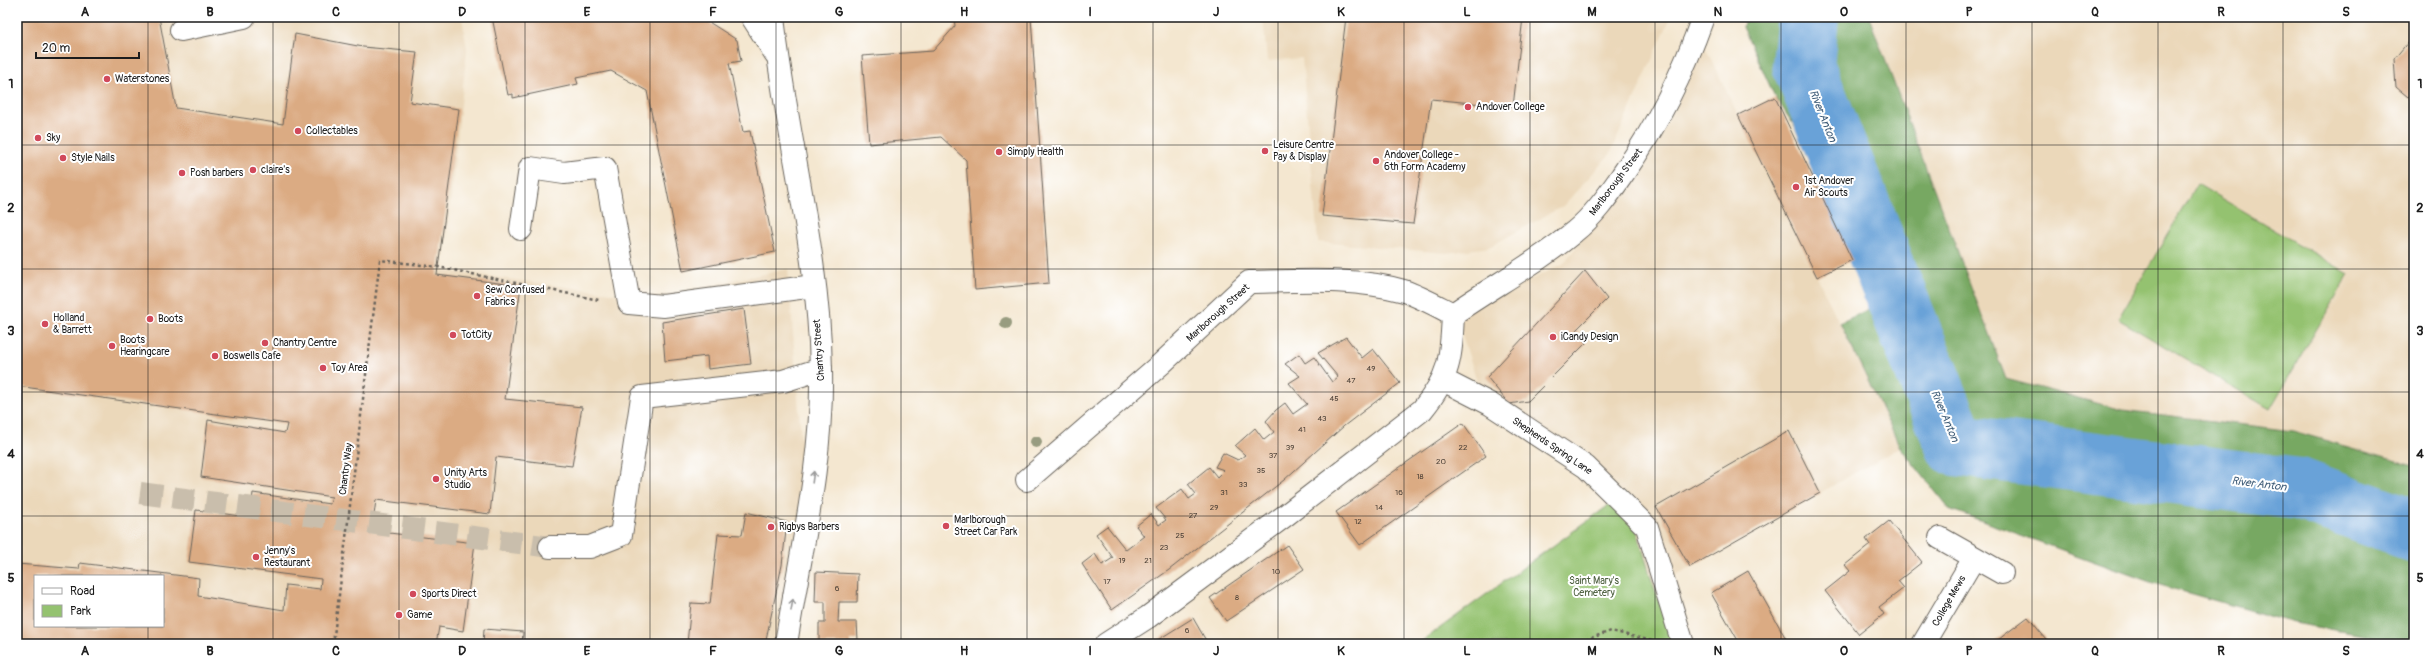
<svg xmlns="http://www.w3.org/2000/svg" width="2431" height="661" viewBox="0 0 2431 661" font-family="Pangolin,sans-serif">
<rect width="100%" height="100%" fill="#fff"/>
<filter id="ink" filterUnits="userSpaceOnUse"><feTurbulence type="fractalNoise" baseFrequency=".025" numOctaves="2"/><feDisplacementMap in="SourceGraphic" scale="8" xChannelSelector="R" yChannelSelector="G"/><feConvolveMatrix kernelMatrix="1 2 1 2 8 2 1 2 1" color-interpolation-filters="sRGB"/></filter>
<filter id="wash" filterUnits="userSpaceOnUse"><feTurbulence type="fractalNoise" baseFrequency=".012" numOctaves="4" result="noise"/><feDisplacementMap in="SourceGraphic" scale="16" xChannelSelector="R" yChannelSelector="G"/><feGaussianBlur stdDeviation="0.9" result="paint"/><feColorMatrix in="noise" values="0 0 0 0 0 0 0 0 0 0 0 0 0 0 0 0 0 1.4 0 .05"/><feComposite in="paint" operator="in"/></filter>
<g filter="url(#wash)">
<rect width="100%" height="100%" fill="#f4e7d0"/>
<g fill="#ebd8ba" fill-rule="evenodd">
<path d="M17 17H462L467 49 443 270 648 298 788 269 808 527 777 644H17ZM35 576H163V626H35Z"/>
<path d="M1263 17H1671L1610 154 1563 206 1489 247 1447 253 1318 242 1302 58 1267 61Z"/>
<path d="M1869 17H2414V488L2006 379Z"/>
<path d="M1705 47 1900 447 1654 588 1637 531 1566 450 1487 412 1456 316 1563 264 1657 143Z"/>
</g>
<g fill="#94c270" stroke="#586f46">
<path d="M2197 184 2349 274 2270 409 2118 319Z"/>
<path d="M1612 503 1637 531 1654 588 1677 644H1418Z"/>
</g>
<path fill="#77a862" stroke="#4a623f" d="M1745 17H1869L2006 379 2123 410 2293 431 2414 466V644L2294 623 2153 583 1949 509 1900 447 1840 323 1873 307 1804 140 1775 97 1743 27Z"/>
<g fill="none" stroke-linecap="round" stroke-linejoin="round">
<path stroke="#69a2d8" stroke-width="62" d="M1808 17 1803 65 1956 445 2299 489 2414 531"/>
</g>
<g id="blocks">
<g fill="#dbab83" fill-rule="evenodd">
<path d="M17 17H159L176 108 283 124 295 34 363 47 417 52 410 102 459 109 437 275 521 286 505 399 582 407 572 466 496 457 490 514 376 500 372 531 475 543 463 631 439 627 436 644H17V564L79 569 80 563 199 578 198 596 284 610 286 585 320 589 321 579 189 562 196 510 250 517 253 493 330 504 332 497 201 477 208 420 285 433 287 424 17 386ZM35 576H163V626H35Z"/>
<path d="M492 17H701L737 40 741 61 729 63 743 132 750 131 775 252 683 271 647 91 611 71 576 78 578 84 513 98V94L508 95Z"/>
<path d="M954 17H1031L1049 283 975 290 966 160 941 137 869 144 862 56 933 51 955 26Z"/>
<path d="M1346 17H1523L1513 107 1431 99 1413 224 1322 216Z"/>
<path d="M2414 35V102L2396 87 2394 59Z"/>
<path d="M1775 97 1852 260 1817 277 1738 115Z"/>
<path d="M1585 271 1607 299 1576 330 1586 343 1528 401 1509 404 1487 377Z"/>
<path d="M744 309 751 364 708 369 707 356 665 361 662 322Z"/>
<path d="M1346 337 1362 358 1373 349 1400 383 1344 426 1284 480 1169 570 1112 610 1082 564 1095 554 1102 565 1113 558 1096 534 1107 526 1126 550 1144 536 1136 526 1151 514 1159 525 1166 520 1156 508 1182 489 1189 499 1196 494 1188 484 1209 467 1217 477 1224 470 1215 467 1223 453 1238 460 1245 455 1235 446 1255 428 1264 440 1274 432 1266 421 1276 410 1285 403 1293 414 1307 404 1289 383 1300 376 1285 364 1299 354 1305 363 1314 357 1332 382 1338 377 1318 353Z"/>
<path d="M1463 423 1486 456 1360 545 1336 512Z"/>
<path d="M1789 431 1820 493 1690 567 1656 507Z"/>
<path d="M746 512 787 522 782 565 765 644H687L691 603 710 604 718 534 742 535Z"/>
<path d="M1889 521 1922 562 1898 581 1904 588 1879 607 1884 614 1859 634 1825 591 1850 571 1845 565 1870 545 1866 539Z"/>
<path d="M1287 545 1304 569 1226 621 1210 598Z"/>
<path d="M1748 571 1789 644H1740L1711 593Z"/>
<path d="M816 572 858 574 857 602H839L838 622H857L858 640H850V644H819V623H825V602H815Z"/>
<path d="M2028 617 2050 644H1993L2003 636Z"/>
<path d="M1193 618 1208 644H1157L1156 641Z"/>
<path d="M484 629 523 632 522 644H483Z"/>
<path d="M612 641V644H594V643Z"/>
</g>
</g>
</g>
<g filter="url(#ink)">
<use href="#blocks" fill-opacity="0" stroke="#68635b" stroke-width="1"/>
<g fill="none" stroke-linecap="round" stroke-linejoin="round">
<path stroke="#c9beac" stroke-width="22" stroke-dasharray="22 11" stroke-linecap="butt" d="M140 493 550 547"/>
<defs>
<g id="minor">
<path d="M752 17 775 53"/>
<path d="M773 17C786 135 819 251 821 370 823 462 800 554 786 644"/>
<path d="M181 30 244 17"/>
<path d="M521 229 530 168 564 173 605 168 629 303 663 306 814 286"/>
<path d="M1453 314C1493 286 1537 263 1574 232 1594 216 1609 194 1623 174 1658 124 1683 74 1703 17"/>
<path d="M1443 380 1490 404 1586 467 1647 527 1683 644"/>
<path d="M1027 480 1161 364 1249 282C1300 281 1354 277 1404 291 1421 297 1437 306 1453 314"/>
<path d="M1940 538 2002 573"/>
<path d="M550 547H590L621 535 642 397 783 381 821 369"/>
<path d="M1106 644 1148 617 1286 515 1422 410C1451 375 1451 357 1453 314"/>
<path d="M1923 644 1974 558"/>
</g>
</defs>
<use href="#minor" stroke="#68635b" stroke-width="24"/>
<g stroke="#68635b" stroke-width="2.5" stroke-dasharray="3 3" stroke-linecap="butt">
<path d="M333 644 380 260 438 267 599 300"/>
<path d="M1574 644 1611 631 1652 641"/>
</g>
<use href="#minor" stroke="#fff" stroke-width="22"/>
</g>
<g fill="#989c80">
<circle cx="1006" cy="323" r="6"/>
<circle cx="1036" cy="442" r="6"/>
</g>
<defs><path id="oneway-shaft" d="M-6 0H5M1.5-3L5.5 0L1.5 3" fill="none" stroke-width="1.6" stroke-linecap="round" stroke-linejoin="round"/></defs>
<g stroke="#999">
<use href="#oneway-shaft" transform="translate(813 477) rotate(-82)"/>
<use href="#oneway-shaft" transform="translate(792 605) rotate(-80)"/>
</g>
</g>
<path fill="none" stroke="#1c1c1c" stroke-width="1" stroke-opacity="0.55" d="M148 17V576M273 17V644M399 17V644M525 17V644M650 17V644M776 17V644M901 17V644M1027 17V644M1153 17V644M1278 17V644M1404 17V644M1530 17V644M1655 17V644M1781 17V644M1906 17V644M2032 17V644M2158 17V644M2283 17V644M17 145H2414M17 269H2414M17 392H2414M17 516H2414M148 626V644"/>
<g fill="#d1495b" stroke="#fff" stroke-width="1.5">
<circle cx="107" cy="79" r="4"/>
<circle cx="1468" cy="107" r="4"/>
<circle cx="298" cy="131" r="4"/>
<circle cx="38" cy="138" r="4"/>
<circle cx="1265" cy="151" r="4"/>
<circle cx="999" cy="152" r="4"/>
<circle cx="63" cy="158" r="4"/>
<circle cx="1376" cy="161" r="4"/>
<circle cx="253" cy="170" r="4"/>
<circle cx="182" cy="173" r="4"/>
<circle cx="1796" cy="187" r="4"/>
<circle cx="477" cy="296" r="4"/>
<circle cx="150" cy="319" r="4"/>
<circle cx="45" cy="324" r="4"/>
<circle cx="453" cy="335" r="4"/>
<circle cx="1553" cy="337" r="4"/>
<circle cx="265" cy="343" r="4"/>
<circle cx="112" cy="346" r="4"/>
<circle cx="215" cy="356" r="4"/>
<circle cx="323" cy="368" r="4"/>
<circle cx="436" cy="479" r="4"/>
<circle cx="946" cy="526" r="4"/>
<circle cx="771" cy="527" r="4"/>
<circle cx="256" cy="557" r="4"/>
<circle cx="413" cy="594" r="4"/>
<circle cx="399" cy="615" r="4"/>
</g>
<g text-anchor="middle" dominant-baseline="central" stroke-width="4" stroke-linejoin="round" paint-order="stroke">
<g font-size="8" fill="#4c4036">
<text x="1371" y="368">49</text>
<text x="1351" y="380">47</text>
<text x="1334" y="398">45</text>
<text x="1322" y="418">43</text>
<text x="1302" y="429">41</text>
<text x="1290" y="447">39</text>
<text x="1463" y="447">22</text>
<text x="1273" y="455">37</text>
<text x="1441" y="461">20</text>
<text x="1261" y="470">35</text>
<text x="1420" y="476">18</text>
<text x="1243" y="484">33</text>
<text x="1224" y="492">31</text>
<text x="1399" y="492">16</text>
<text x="1214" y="507">29</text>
<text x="1379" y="507">14</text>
<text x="1193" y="515">27</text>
<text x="1358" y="521">12</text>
<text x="1180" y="535">25</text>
<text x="1164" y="547">23</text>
<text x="1122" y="560">19</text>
<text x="1148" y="560">21</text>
<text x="1276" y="571">10</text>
<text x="1107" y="581">17</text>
<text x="837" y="588">6</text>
<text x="1237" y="597">8</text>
<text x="1187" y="630">6</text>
</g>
<g font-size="10" fill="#1c1c1c" stroke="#fff" text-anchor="start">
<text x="115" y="79">Waterstones</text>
<text x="1476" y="107">Andover College</text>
<text x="306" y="131">Collectables</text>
<text x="46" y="138">Sky</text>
<text x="1273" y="145">Leisure Centre<tspan x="1273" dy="12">Pay &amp; Display</tspan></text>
<text x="1007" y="152">Simply Health</text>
<text x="1384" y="155">Andover College -<tspan x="1384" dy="12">6th Form Academy</tspan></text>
<text x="71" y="158">Style Nails</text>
<text x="261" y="170">claire's</text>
<text x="190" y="173">Posh barbers</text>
<text x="1804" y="181">1st Andover<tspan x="1804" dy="12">Air Scouts</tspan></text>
<text x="485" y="290">Sew Confused<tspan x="485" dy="12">Fabrics</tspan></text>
<text x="53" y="318">Holland<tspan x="53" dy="12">&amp; Barrett</tspan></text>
<text x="158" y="319">Boots</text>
<text x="461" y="335">TotCity</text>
<text x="1561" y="337">iCandy Design</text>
<text x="120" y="340">Boots<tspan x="120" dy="12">Hearingcare</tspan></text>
<text x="273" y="343">Chantry Centre</text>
<text x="223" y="356">Boswells Cafe</text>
<text x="331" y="368">Toy Area</text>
<text x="444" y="473">Unity Arts<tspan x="444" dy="12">Studio</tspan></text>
<text x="954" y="520">Marlborough<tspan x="954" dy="12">Street Car Park</tspan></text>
<text x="779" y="527">Rigbys Barbers</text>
<text x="264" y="551">Jenny's<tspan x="264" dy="12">Restaurant</tspan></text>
<text x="421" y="594">Sports Direct</text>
<text x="407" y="615">Game</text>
</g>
<g font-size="10" fill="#1c1c1c" stroke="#fff">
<text transform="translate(1616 182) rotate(-53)">Marlborough Street</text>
<text transform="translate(1218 313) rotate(-42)">Marlborough Street</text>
<text transform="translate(819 350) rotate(-94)">Chantry Street</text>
<text transform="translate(1552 446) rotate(34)">Shepherds Spring Lane</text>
<text transform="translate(346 469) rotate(-83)">Chantry Way</text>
<text transform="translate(1949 601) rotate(-60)">College Mews</text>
</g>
<g font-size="10" fill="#4c5e3e" stroke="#fff">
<text x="1594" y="581">Saint Mary's<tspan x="1594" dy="12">Cemetery</tspan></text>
</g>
<g font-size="11" font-style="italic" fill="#425f7a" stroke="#fff">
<text transform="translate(1823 116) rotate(68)">River Anton</text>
<text transform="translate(1945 416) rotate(67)">River Anton</text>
<text transform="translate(2259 484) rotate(7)">River Anton</text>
</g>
</g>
<rect width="2431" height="661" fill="none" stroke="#fff" stroke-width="44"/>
<rect x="34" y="575" width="130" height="52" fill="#ffffff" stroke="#a4a4a4"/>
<rect x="42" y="588" width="20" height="6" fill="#ffffff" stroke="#a4a4a4"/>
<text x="70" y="595" font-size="12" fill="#1c1c1c">Road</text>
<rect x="42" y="605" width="20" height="12" fill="#94c270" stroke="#a4a4a4"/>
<text x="70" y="615" font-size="12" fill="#1c1c1c">Park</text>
<path d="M36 52v6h103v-6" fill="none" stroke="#1c1c1c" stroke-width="2"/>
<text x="42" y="52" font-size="12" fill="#1c1c1c" stroke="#ffffff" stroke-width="3" paint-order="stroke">20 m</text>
<rect x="22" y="22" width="2387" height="617" fill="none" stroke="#1c1c1c" stroke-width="1.5"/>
<g font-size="13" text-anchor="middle" font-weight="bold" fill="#1c1c1c">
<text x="85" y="16">A</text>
<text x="210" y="16">B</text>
<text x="336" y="16">C</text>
<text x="462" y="16">D</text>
<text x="587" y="16">E</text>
<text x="713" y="16">F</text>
<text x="839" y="16">G</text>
<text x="964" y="16">H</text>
<text x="1090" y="16">I</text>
<text x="1216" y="16">J</text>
<text x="1341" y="16">K</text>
<text x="1467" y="16">L</text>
<text x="1592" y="16">M</text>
<text x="1718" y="16">N</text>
<text x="1844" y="16">O</text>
<text x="1969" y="16">P</text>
<text x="2095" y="16">Q</text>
<text x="2221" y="16">R</text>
<text x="2346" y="16">S</text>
<text x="11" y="88">1</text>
<text x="2420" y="88">1</text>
<text x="11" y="212">2</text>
<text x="2420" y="212">2</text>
<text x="11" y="335">3</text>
<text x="2420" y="335">3</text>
<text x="11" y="458">4</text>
<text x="2420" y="458">4</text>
<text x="11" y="582">5</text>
<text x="2420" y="582">5</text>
<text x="85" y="655">A</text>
<text x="210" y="655">B</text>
<text x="336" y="655">C</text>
<text x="462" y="655">D</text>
<text x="587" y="655">E</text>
<text x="713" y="655">F</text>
<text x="839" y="655">G</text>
<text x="964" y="655">H</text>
<text x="1090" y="655">I</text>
<text x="1216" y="655">J</text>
<text x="1341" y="655">K</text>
<text x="1467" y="655">L</text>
<text x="1592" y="655">M</text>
<text x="1718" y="655">N</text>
<text x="1844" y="655">O</text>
<text x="1969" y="655">P</text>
<text x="2095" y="655">Q</text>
<text x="2221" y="655">R</text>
<text x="2346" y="655">S</text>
</g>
</svg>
